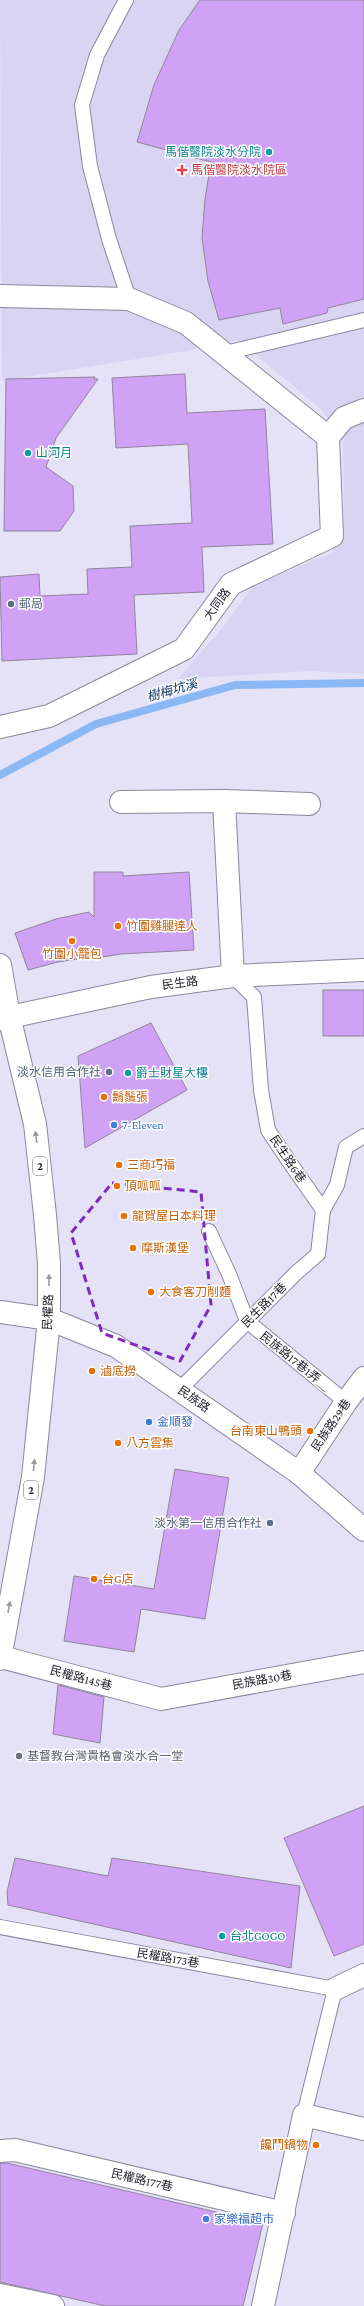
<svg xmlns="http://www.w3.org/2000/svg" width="364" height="2306" viewBox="0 0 364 2306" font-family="'Crimson Pro','Noto Sans TC',serif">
<rect width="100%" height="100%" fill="#e5e2f8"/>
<path fill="#d9d4f2" d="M0 0H364V674L310 671 178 679 227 622 253 586 331 553 344 532 343 441 322 410 238 340 197 349 2 381Z"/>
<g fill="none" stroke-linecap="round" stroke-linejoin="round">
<path stroke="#8ab8f4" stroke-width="8" d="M0 775 96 724 235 685 364 683"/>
</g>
<g fill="#d0a2f5" stroke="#8f8598">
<path d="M200 0H364V299L328 308 327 313 283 324 280 308 219 320 208 281 202 238 205 199 211 162 137 142 154 85 179 30Z"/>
<path d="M185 374 187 413 265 409 273 544 202 547 204 592 134 595 137 654 2 661 0 577 39 574 40 596 88 594 87 569 132 567 130 526 192 523 188 444 116 448 112 378Z"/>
<path d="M95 377 94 379H98L56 438 46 467 73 486 74 511 60 531H4L6 379Z"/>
<path d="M94 872H123V876L189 872 194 950 121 954 96 958V956L58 962 28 970 15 933 56 919 89 912 94 917Z"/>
<rect x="323" y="990" width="41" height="46"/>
<path d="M151 1023 187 1090 85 1148 78 1056Z"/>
<path d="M175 1469 229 1478 205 1619 141 1609 134 1652 64 1641 74 1576 154 1589Z"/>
<path d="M58 1685 104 1697 100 1743 53 1734Z"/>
<path d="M364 1806V1944L334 1956 284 1838Z"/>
<path d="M15 1858 108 1876 112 1858 300 1886 291 1968 8 1905 7 1892Z"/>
<path d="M0 2163H7L263 2223 243 2306H105L0 2282Z"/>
</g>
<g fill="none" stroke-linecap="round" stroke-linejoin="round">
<defs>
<g id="lane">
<path d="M126 0 97 55 82 105 90 166 109 239 129 299"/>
<path d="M225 353 364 320"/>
<path d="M233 976 254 997 261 1090 268 1130 288 1160 323 1210 337 1185 346 1147 364 1136"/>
<path d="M209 1231 229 1274 247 1321 346 1402"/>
<path d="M180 1389 296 1273 318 1254 323 1210"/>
<path d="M0 1927 335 1989 304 2115"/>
</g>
<g id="street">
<path d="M0 296 129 299 186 323 328 437"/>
<path d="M0 727 49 716 184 649 231 584 332 536 328 437 344 418 364 410"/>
<path d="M224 801 233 976"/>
<path d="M121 802 224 801 309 804"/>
<path d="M0 1019 151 987 233 976 364 970"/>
<path d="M0 1312 49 1319 116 1346 299 1473 364 1530"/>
<path d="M299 1473 346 1402 364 1378"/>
<path d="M1 1657 161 1699 364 1662"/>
<path d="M335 1989 364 1975"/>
<path d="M0 2151 15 2150 284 2213"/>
<path d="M0 2295 53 2306"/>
<path d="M263 2306 304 2115 364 2129"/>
</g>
<path id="primary" d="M0 965 9 1016 35 1124 45 1215 49 1264V1319L33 1477 0 1659"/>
</defs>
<use href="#lane" stroke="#8b879c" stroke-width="16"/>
<use href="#street" stroke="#8b879c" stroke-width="24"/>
<use href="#primary" stroke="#8b879c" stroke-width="24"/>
<use href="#lane" stroke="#fff" stroke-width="14"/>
<use href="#street" stroke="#fff" stroke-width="22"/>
<use href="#primary" stroke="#fff" stroke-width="22"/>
</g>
<defs><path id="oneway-solid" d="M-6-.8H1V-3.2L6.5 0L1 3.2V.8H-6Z"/></defs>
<g fill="#9b9a9e">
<use href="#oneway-solid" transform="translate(36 1137) rotate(-97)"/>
<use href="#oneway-solid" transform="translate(49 1280) rotate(-90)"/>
<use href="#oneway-solid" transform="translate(34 1465) rotate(-84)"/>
<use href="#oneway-solid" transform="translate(9 1607) rotate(-80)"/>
</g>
<path fill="none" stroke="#7b2cbf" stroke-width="3" stroke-dasharray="8 5" stroke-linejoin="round" d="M112 1183 201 1192 211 1305 180 1361 102 1333 71 1233Z"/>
<g fill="#0f9aa8" stroke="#fff" stroke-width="1.5">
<circle cx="269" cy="152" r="4"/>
<circle cx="28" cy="453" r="4"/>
<circle cx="128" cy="1073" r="4"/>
<circle cx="222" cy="1936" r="4"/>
</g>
<path fill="#e0444e" stroke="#fff" stroke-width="1.5" d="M180 164h4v4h4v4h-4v4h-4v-4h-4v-4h4z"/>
<g fill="#5c6f8a" stroke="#fff" stroke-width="1.5">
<circle cx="11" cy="604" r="4"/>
<circle cx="109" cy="1072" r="4"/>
<circle cx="270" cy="1523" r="4"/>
</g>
<g fill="#e8710a" stroke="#fff" stroke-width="1.5">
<circle cx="118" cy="926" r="4"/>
<circle cx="72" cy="941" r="4"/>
<circle cx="104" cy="1097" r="4"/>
<circle cx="119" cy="1165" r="4"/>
<circle cx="117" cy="1186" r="4"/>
<circle cx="124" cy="1216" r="4"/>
<circle cx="133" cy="1248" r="4"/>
<circle cx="151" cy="1292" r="4"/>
<circle cx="92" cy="1371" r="4"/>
<circle cx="310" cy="1431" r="4"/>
<circle cx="118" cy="1443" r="4"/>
<circle cx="94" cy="1579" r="4"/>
<circle cx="316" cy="2145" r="4"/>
</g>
<g fill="#3f7fe0" stroke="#fff" stroke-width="1.5">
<circle cx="114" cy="1125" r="4"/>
<circle cx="149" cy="1422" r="4"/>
<circle cx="206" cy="2219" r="4"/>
</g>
<circle fill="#6b7280" stroke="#fff" stroke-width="1.5" cx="19" cy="1756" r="4"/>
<g text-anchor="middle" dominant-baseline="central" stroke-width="3" stroke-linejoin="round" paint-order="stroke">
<g fill="#fff" stroke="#636268" stroke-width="1">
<rect x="33" y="1157" width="14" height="18" rx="3"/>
<rect x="24" y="1481" width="14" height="18" rx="3"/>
</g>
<g font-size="11" font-weight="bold" fill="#201e27">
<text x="40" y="1166">2</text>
<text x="31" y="1490">2</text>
</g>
<g font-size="12" fill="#0d838f" stroke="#fff" text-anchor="start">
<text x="261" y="152" text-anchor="end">馬偕醫院淡水分院</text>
<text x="36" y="453">山河月</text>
<text x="136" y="1073">爵士財星大樓</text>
<text x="230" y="1936">台北GOGO</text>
</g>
<g font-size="12" fill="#be3a42" stroke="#fff" text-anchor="start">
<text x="191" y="170">馬偕醫院淡水院區</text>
</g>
<g font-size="12" fill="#4e5e75" stroke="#fff" text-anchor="end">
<text x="19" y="604" text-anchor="start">郵局</text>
<text x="101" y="1072">淡水信用合作社</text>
<text x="262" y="1523">淡水第一信用合作社</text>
</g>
<g font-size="12" fill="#201e27" stroke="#fff">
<text transform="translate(217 604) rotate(-54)">大同路</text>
<text transform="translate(180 983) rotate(-7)">民生路</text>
<text transform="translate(288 1159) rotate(56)">民生路6巷</text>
<text transform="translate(264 1305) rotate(-45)">民生路17巷</text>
<text transform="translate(48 1312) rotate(-88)">民權路</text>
<text transform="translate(295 1361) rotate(39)">民族路17巷1弄＿</text>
<text transform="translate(194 1399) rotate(35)">民族路</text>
<text transform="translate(331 1425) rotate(-56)">民族路29巷</text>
<text transform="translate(81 1678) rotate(15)">民權路145巷</text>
<text transform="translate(262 1680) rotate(-10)">民族路30巷</text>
<text transform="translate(168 1958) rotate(10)">民權路173巷</text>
<text transform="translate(142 2180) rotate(13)">民權路177巷</text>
</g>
<g font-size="12" fill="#c56008" stroke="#fff" text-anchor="start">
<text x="126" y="926">竹圍雞腿達人</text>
<text x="72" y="954" text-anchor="middle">竹圍小籠包</text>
<text x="112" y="1097">鬍鬚張</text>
<text x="127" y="1165">三商巧福</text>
<text x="125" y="1186">頂呱呱</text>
<text x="132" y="1216">龍賀屋日本料理</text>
<text x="141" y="1248">摩斯漢堡</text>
<text x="159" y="1292">大食客刀削麵</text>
<text x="100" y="1371">滷底撈</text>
<text x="302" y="1431" text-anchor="end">台南東山鴨頭</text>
<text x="126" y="1443">八方雲集</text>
<text x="102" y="1579">台G店</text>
<text x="308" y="2145" text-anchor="end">饞鬥鍋物</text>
</g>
<g font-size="12" fill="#366cbe" stroke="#fff" text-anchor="start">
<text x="122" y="1125">7-Eleven</text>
<text x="157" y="1422">金順發</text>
<text x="214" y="2219">家樂福超市</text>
</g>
<g font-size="12" fill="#5b616d" stroke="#fff" text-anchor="start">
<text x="27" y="1756">基督教台灣貴格會淡水合一堂</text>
</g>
<g font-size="13" font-style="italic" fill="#123968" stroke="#fff">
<text transform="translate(172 690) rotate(-16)">樹梅坑溪</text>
</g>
</g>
</svg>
